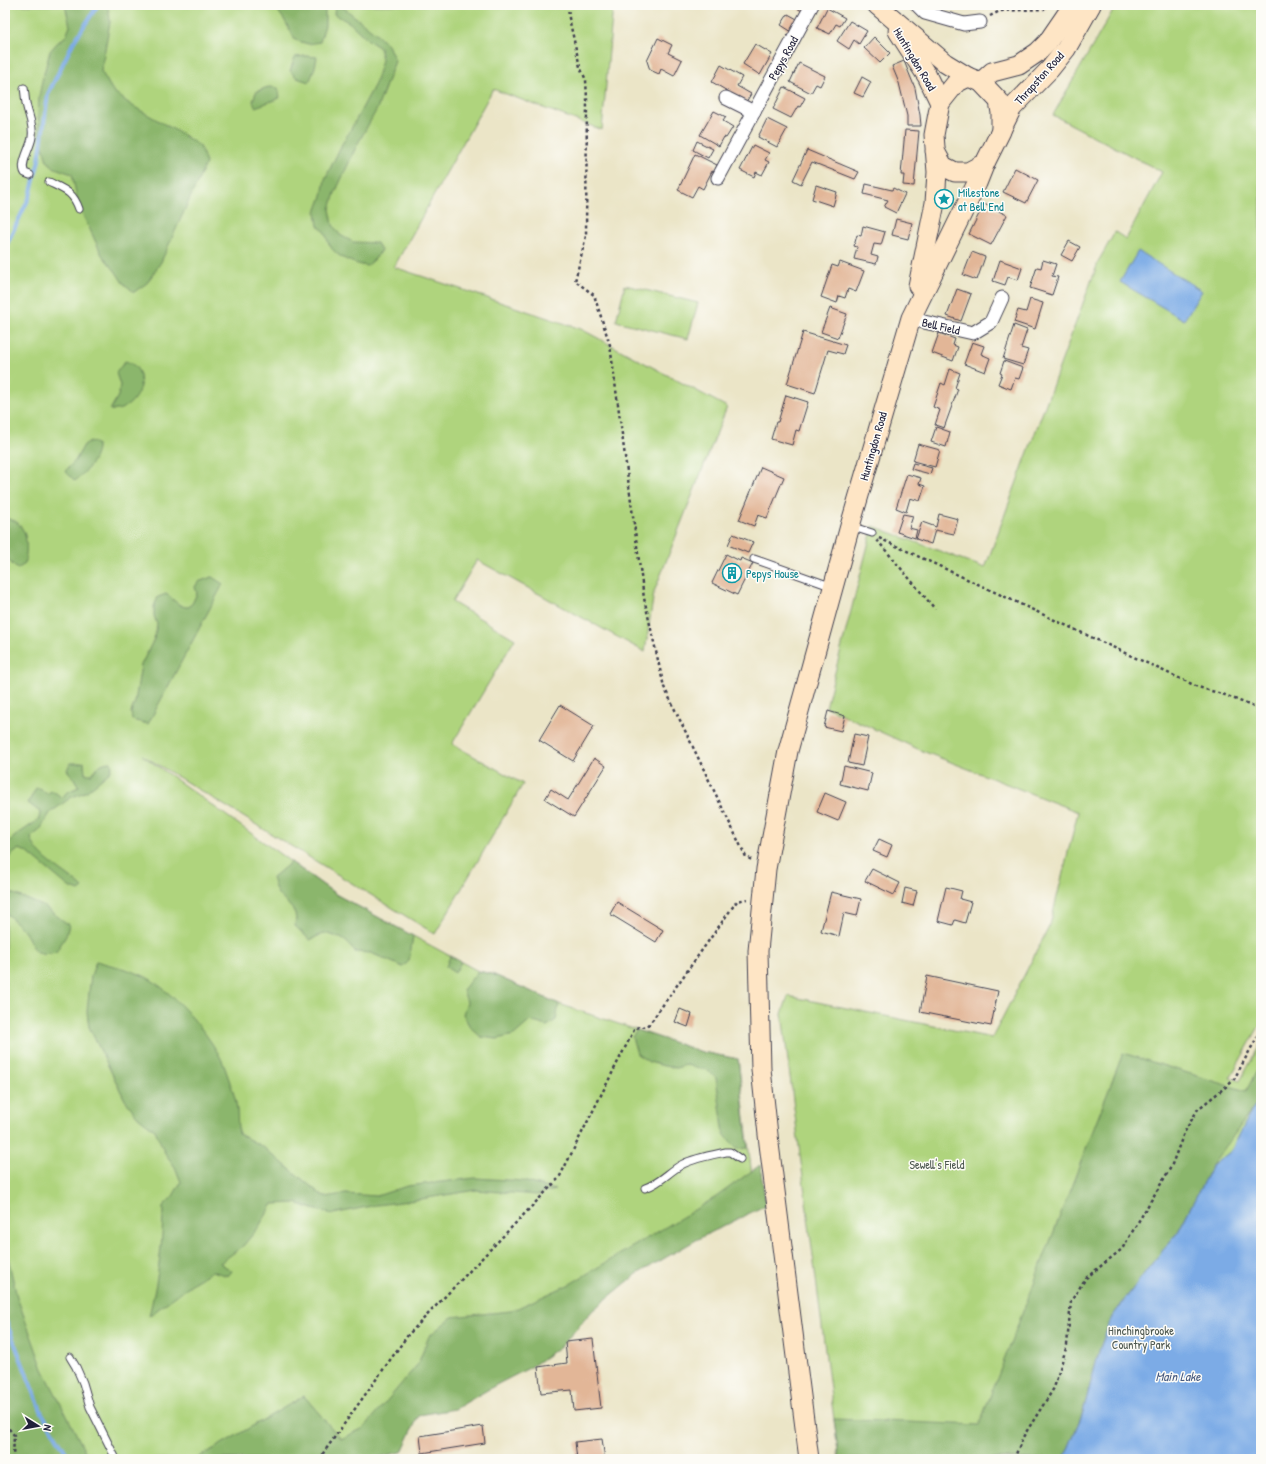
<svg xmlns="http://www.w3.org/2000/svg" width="1266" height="1464" viewBox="0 0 1266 1464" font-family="'Patrick Hand',sans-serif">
<rect width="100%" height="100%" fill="#fdfcf7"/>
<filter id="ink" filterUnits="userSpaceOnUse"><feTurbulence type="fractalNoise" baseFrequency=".025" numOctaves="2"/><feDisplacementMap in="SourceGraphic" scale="8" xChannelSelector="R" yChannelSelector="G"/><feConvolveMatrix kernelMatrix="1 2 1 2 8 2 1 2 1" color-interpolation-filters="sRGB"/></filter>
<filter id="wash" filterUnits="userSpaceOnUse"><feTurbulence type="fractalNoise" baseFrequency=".012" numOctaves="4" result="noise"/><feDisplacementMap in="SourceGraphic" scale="16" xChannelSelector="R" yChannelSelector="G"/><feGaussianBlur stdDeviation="0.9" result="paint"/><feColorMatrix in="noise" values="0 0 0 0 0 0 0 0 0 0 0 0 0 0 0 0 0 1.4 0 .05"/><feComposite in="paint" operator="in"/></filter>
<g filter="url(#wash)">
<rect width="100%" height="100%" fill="#ebe5c7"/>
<g fill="#afd47d" stroke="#687b5c">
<path d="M5 5H613L602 130 493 89 394 267 581 329 727 407 654 592 645 652 477 560 452 602 515 639 452 744 523 784 435 934 142 755 337 895 478 971 492 974 559 1004 702 1052 738 1059 754 1193 364 1428 342 1439 232 1459H63L5 1330Z"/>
<path d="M1116 5H1261V1023L1230 1078 1240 1081 1261 1043V1459H839L782 1014 788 996 992 1038 1050 925 1078 812 920 750 826 707 873 526 985 568 1099 260 1115 232 1126 239 1162 172 1053 115Z"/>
<path d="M625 285 698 303 688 339 616 321Z"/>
</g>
<g fill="#8bb66c" stroke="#566c54">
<path d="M65 5H106L109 11 110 22 101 71 113 91 131 105 180 133 200 146 206 163 161 262 147 283 134 292 123 283 116 272 102 255 84 217 78 203 72 174 55 168 47 161 39 133 38 115 39 97 42 81 50 51 57 43 66 36 70 26Z"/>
<path d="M274 5H325V25L320 42 308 44 295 40 285 21Z"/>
<path d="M335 6 344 8 378 35 388 45 395 61 377 109 357 145 335 193 330 209 333 225 340 235 353 242 377 243 381 250 375 259 367 266C354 264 335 257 329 244 325 235 327 232 318 226L316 212 322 196 325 179 342 144 351 129 375 84 382 60 380 48 368 40 350 23 334 14Z"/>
<path d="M306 56 317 57 314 71 309 82 297 78 290 71 295 57Z"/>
<path d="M269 87 278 88 280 97 275 100 255 107 253 101 256 92 265 88Z"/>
<path d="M125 361C155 369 137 414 110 410L118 396 120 385 116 373Z"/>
<path d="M90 441 97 444C98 459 86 472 75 481L65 471 75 461 84 445Z"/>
<path d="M5 518C8 519 12 520 15 521 29 530 27 550 25 564L17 569 9 561 5 555Z"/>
<path d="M212 577 223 584 148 724 132 720 131 712 135 702 141 665 154 639 157 624 154 616V606L158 597 166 594C174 599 179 608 189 607L193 602 197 593 195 587 198 582Z"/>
<path d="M84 762 85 774H92C97 767 101 762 111 762L112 766 110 772 87 791 70 798 50 813 40 830 31 837C35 858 69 874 83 888L79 891 69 887 27 852 19 849 9 857 5 866V846C15 834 27 829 39 819L40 812 28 803 36 788H40L47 794 51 791 56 793 62 798 67 792 79 787 73 777 67 770 70 763H79Z"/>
<path d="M291 862 337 895 413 936 409 961 403 967 371 953 355 952C346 938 339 937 324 933L310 940 295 926C299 908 287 906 278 894 275 890 274 883 272 878Z"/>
<path d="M5 890 45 907 69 925 66 936 56 952C30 958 35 945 23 930 18 924 11 918 5 912Z"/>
<path d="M450 956 461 962 455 973 446 967Z"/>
<path d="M96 961C112 966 130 969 146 977 172 990 216 1041 225 1068 229 1080 236 1097 237 1110 238 1119 237 1124 239 1134L263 1147 324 1197 345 1194 377 1196 407 1186 475 1178 523 1181 555 1190 537 1195 476 1190 409 1201 376 1205 333 1214 313 1209 296 1203 273 1204 258 1228 243 1246 220 1263 232 1271 228 1276 212 1271 193 1283 149 1316C158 1280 163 1243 163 1206L173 1196 181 1182 175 1167 165 1153 155 1130 138 1117 125 1100 89 1027 87 1012 89 992 91 976Z"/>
<path d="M478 971 492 974 559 1004 556 1020 547 1026 530 1021 514 1035 497 1039 481 1037 470 1027 463 1014 467 1002 463 990Z"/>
<path d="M637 1030 702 1052 738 1059 748 1148 737 1149 724 1134 716 1078 707 1070 686 1065 676 1068 664 1066 649 1062 637 1054 632 1037Z"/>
<path d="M1123 1053 1246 1091 1261 1063V1097L1211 1167 1178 1232 1149 1267 1112 1317 1100 1348 1083 1412 1064 1459H839L834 1419 979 1425Z"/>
<path d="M760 1165 766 1205 698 1239 637 1274 593 1310 562 1345 531 1367 496 1385 455 1409 419 1415 402 1452 369 1459H196L304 1396 341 1439 364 1428 418 1364 429 1336 452 1317 511 1311 570 1284 716 1197Z"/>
<path d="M5 1245 17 1297 43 1369 89 1459H5Z"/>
</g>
<g fill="#7babe6" stroke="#4e6690">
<path d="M1138 251 1202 291 1184 320 1120 282Z"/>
<path d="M1261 1097V1459H1064L1083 1412 1100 1348 1112 1317 1149 1267 1178 1232 1211 1167 1231 1151 1252 1110Z"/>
</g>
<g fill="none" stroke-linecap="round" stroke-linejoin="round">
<g stroke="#7babe6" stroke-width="4">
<path d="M5 248 30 196 39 160 48 94 73 43 98 5"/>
<path d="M5 1319 42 1413 70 1459"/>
</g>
</g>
<g id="blocks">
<g fill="#e2b697">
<path d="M791 5H808L804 12Z"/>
<path d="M827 8 845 18 840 26 836 24 830 34 817 28Z"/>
<path d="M788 14 799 20 792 32 781 25Z"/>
<path d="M850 21 867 31 859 44 854 40 849 49 837 41Z"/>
<path d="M874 37 890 53 880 63 864 48Z"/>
<path d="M658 38 672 45 668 53 682 60 674 76 661 69 659 74 650 70 647 61Z"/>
<path d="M755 44 772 54 760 75 743 64Z"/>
<path d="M904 61 915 88 920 115 921 126H907V116L899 83 892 66Z"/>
<path d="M799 63 825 76 820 86 816 84 811 93 790 82Z"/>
<path d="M721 65 742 77 737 86 751 94 746 102 712 82Z"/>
<path d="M862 77 871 82 863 97 854 93Z"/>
<path d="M784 87 805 98 800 107 798 106 791 118 773 109Z"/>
<path d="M714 111 726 117 723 121 733 127 726 138 724 137 719 146 700 135Z"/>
<path d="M767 119 787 129 777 147 758 137Z"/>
<path d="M905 130 919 131 914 186 903 185 904 175H901Z"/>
<path d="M697 141 713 149 708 158 693 150Z"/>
<path d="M753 145 769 153 765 160 769 162 762 175 756 172 754 177 740 170Z"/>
<path d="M807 150 859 172 855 179 812 162 801 184 793 180Z"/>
<path d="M695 154 717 165 714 172 712 171 703 189 698 186 692 197 678 190Z"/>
<path d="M1015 168 1038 180 1026 203 1003 192Z"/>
<path d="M866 184 892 190 893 188 905 194 896 213 884 207 888 200 864 194Z"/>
<path d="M816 185 837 192 833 206 812 199Z"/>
<path d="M984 204 1007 215 991 245 969 234Z"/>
<path d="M896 219 912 223 908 239 892 235Z"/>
<path d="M863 226 885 232 881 245 874 244 871 255 878 257 876 264 854 259 857 247 854 246 857 235 861 236Z"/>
<path d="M1069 241 1080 247 1072 261 1061 255Z"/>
<path d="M972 252 985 257 977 280 963 275Z"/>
<path d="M1000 260 1022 268 1018 280 1008 277 1005 285 993 281Z"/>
<path d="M1043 260 1056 264 1052 276 1058 277 1052 295 1030 288 1037 267 1041 268Z"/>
<path d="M840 262 864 271 856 292 848 289 845 298 839 296 837 303 821 297 832 265 838 267Z"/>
<path d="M957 289 971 294 961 321 947 316Z"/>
<path d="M1030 299 1043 303 1035 329 1014 322 1018 310 1026 312Z"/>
<path d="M830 308 847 314 838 338 821 332Z"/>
<path d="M1014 325 1027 330 1021 348 1028 350 1023 365 1003 359Z"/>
<path d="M803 332 846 345 843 354 828 350 815 393 787 384Z"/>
<path d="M939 333 955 339 953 345 958 347 953 361 932 353Z"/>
<path d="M972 342 984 346 981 354 990 358 985 372 964 364Z"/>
<path d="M1004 361 1023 368 1019 379 1015 378 1011 389 998 384 1002 374 1000 373Z"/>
<path d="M950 369 960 373 955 388 958 389 944 428 935 425 940 410 933 407 941 383 945 385Z"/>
<path d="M786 395 808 402 799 431 796 430 792 445 771 439 776 422H778Z"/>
<path d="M936 427 950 432 946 447 931 442Z"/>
<path d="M918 444 940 450 935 467 913 461Z"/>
<path d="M913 463 932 468 930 474 911 469Z"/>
<path d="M761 467 784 477 767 518 758 515 754 526 739 520Z"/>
<path d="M907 474 921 478 919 484 925 486 920 501 910 498 906 512 896 508Z"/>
<path d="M903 514 913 516 909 528 917 530 915 538 897 532Z"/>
<path d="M939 514 958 519 954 534 935 530 931 544 916 539 922 522 936 527Z"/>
<path d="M733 534 753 542 748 553 728 545Z"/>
<path d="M726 554 740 561 741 558 753 563 737 595 712 583Z"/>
<path d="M560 705 594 726 573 761 539 740Z"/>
<path d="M828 711 845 716 841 731 824 727Z"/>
<path d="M854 734 868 737 862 766 848 763Z"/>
<path d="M594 758 606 766 574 817 545 799 551 789 568 800Z"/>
<path d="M844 766 872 773 868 791 840 784Z"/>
<path d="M825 793 846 802 838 821 817 812Z"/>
<path d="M879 839 892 845 887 857 873 851Z"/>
<path d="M872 869 900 883 894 895 865 881Z"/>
<path d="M946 887 962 891 960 899 971 902 965 923 955 920 953 925 938 921Z"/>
<path d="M905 888 917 891 913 906 902 903Z"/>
<path d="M831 892 861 899 857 916 844 913 839 936 821 931Z"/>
<path d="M617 902 663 930 656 942 610 914Z"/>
<path d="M927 976 998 991 991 1026 920 1012Z"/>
<path d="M680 1009 692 1014 688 1027 675 1022Z"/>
<path d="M593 1339 601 1408 574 1411 572 1390 541 1393 538 1367 567 1363 565 1342Z"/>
<path d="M483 1426 485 1443 422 1453 420 1436Z"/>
<path d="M602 1439 605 1459H577L575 1442Z"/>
</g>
</g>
</g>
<g filter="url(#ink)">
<use href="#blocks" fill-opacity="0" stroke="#403f50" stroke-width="1"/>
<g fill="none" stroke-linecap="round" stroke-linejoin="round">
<defs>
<g id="service">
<path d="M24 88C25 93 25 98 26 103 28 115 34 125 32 137 31 147 19 164 25 173L30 175"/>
<path d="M49 182C65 190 73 192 79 209"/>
<path d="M850 526 872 533"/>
<path d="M754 559 833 587"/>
<path d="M645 1188C661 1183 669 1171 683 1164 695 1158 712 1155 726 1152H730L740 1159"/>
<path d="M70 1357 76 1367 83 1383 90 1407 116 1459"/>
</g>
<g id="minor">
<path d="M917 5 925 13 964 24 980 22"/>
<path d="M726 98 754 112"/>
<path d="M718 178 812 5"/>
<path d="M911 318 924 322 973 333 991 322 1002 298"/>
</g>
<g id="secondary">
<path d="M877 5 945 63 968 77"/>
<path d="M898 31 927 76 940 103"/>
<path d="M981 82 992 72 1019 65 1038 52 1047 43 1073 5"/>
<path d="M1001 130 1012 108 1050 69 1066 49 1091 5"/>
<path d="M918 286 935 203 937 172 934 135 940 103 956 83 968 77 981 82 999 101 1001 113V131L985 163 968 172H955L943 166 935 151"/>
<path d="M809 1459 769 1144 761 1069 758 951 766 869 788 751 850 526 911 318 977 183 985 163"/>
</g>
</defs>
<use href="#service" stroke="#403f50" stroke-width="9"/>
<use href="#minor" stroke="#403f50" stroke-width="15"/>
<use href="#secondary" stroke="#403f50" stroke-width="21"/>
<g stroke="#403f50" stroke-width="2.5" stroke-dasharray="3 3" stroke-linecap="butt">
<path d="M568 5 569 18 580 67 586 80 587 99 586 236 575 281 594 295 610 345 644 598 664 687 746 857 752 860"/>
<path d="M990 16 1000 11 1044 9 1045 5"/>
<path d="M879 538 1198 687 1225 695 1261 710"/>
<path d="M877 540 935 609"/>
<path d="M5 1424 14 1435 13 1459"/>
<path d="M319 1459 408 1335 559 1178 635 1028 648 1026 737 901 747 899"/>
<path d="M1014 1459 1023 1437 1054 1388 1067 1345 1071 1301 1086 1278 1122 1249 1171 1167 1184 1133 1198 1109 1233 1081 1261 1030"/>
</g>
<use href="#service" stroke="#fff" stroke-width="7"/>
<use href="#minor" stroke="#fff" stroke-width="13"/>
<use href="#secondary" stroke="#fee5c5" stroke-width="19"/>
</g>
</g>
<defs>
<symbol id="sight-ring" viewBox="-11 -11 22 22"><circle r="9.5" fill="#fdfcf7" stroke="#0f9aa8" stroke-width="1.5"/><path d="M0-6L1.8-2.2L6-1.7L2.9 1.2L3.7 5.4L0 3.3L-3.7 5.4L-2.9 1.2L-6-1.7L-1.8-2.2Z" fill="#0f9aa8"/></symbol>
<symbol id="building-ring" viewBox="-11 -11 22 22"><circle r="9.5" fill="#fdfcf7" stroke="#0f9aa8" stroke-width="1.5"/><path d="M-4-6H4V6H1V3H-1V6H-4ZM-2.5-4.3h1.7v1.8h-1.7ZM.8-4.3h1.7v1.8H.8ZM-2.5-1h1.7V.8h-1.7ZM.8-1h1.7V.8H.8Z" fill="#0f9aa8"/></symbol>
</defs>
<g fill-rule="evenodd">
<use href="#sight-ring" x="933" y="188" width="22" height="22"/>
<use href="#building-ring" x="721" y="562" width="22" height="22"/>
</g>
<g text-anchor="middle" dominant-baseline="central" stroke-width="3" stroke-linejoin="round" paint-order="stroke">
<g font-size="12" fill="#22223b" stroke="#fdfcf7">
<text transform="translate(783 58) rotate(-61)">Pepys Road</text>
<text transform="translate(915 59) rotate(59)">Huntingdon Road</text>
<text transform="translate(1039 78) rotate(-48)">Thrapston Road</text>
<text transform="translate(941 326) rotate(13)">Bell Field</text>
<text transform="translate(873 446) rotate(-74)">Huntingdon Road</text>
</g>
<g font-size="12" fill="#0d838f" stroke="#fdfcf7" text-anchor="start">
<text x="958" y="192">Milestone<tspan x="958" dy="14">at Bell End</tspan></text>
<text x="746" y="573">Pepys House</text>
</g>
<g font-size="12" fill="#4c574f" stroke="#fdfcf7">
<text x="937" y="1164">Sewell's Field</text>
<text x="1141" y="1330">Hinchingbrooke<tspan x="1141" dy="14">Country Park</tspan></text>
</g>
<g font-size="13" font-style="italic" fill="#46597f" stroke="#fdfcf7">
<text x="1178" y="1376">Main Lake</text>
</g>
</g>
<rect width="1266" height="1464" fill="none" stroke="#fdfcf7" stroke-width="20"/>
<g transform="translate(38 1426) rotate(101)" stroke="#fdfcf7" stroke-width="3" paint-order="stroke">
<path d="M0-3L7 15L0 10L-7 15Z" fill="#22223b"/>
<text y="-6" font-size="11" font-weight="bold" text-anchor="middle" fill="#22223b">N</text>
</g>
</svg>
